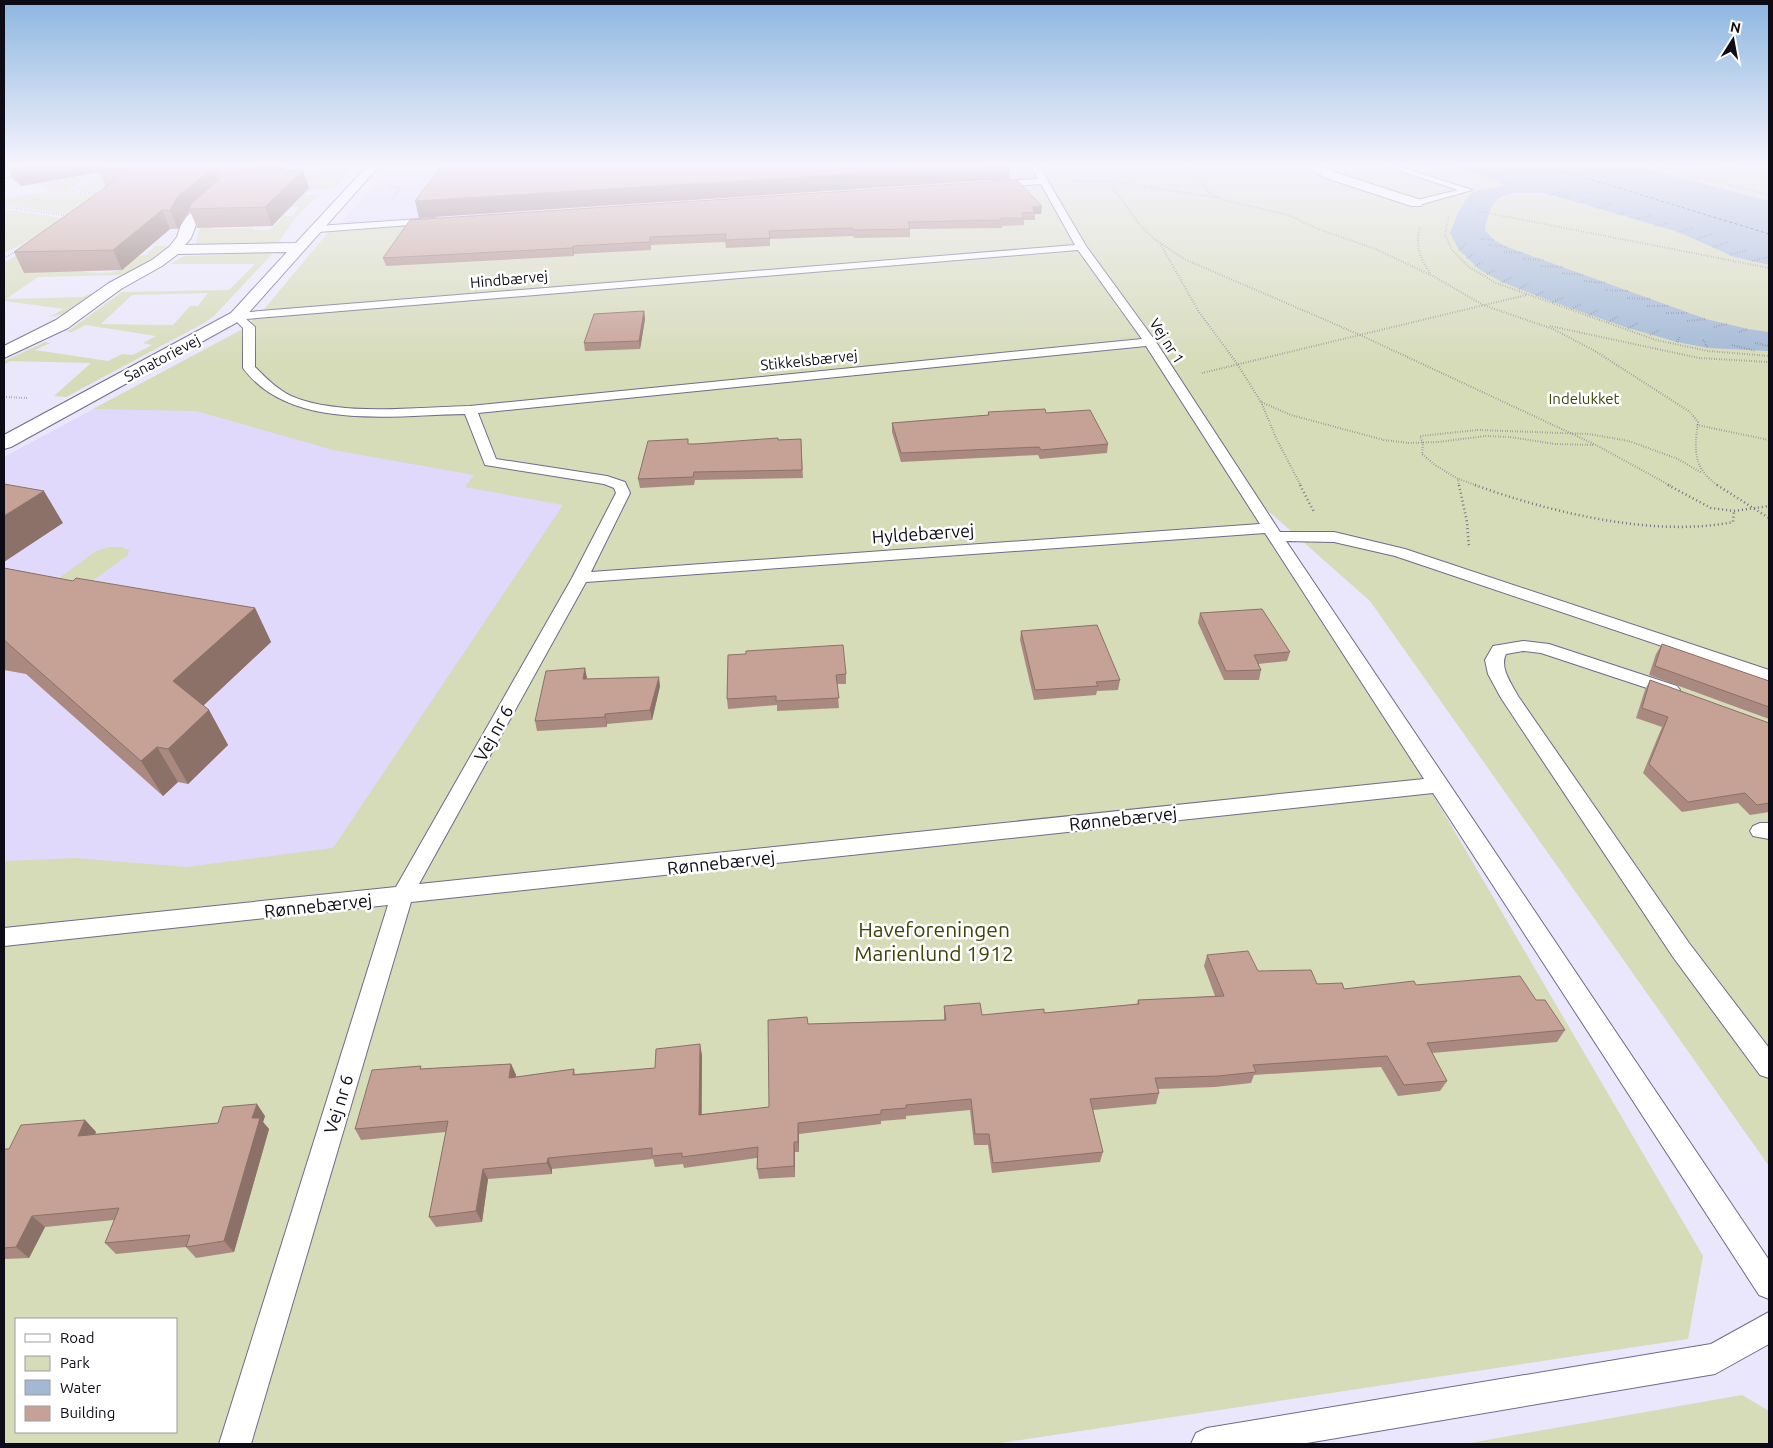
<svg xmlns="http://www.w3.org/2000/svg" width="1773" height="1448" viewBox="0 0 1773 1448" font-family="Ubuntu,sans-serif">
<rect width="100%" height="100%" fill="#eae6fb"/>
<g fill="#e0d9fb">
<path d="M392 164H681L674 202 339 225Z"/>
<path d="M241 330 605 485 384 886 4 926V457Z"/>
</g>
<g fill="#d6dbb8" fill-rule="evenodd">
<path d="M81 164 89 178 70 190 73 194 129 193 83 217 4 205V199L48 191 27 170Z"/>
<path d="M124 164H142L97 192H81L78 189 97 177Z"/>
<path d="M322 164H356L335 188 304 192 299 178 318 169Z"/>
<path d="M676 164H1452L1533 193 1559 197 1678 232 1734 257 1769 265V1166L1370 601 1266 509 1703 1256 1688 1339 994 1444H4V861L76 858 186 867 333 848 563 505 465 487 474 475 333 450 196 411 93 409 241 330 260 314 331 229 670 200ZM16 1319H176V1432H16Z"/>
<path d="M1618 164H1769V201L1641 166Z"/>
<path d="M302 195H318L294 220 278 243 196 244 201 224 216 225 212 229 254 228 253 230H269L284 216H293L299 207 268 208 269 204 296 203Z"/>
<path d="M4 209 75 220H70L4 253Z"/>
<path d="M89 219 79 271C87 273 112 274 119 270 129 263 133 255 146 255L155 246H168L155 257 126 275 38 277 6 299 83 297 97 291 64 314 49 317 64 309 4 301V262Z"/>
<path d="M263 253 272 254 214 316 204 323 66 397 54 396 91 363 10 361 4 365V361L45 342 50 343 35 350 108 361 122 354 133 355 152 345 143 343 156 336 86 325 72 332H67L122 292 229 290 255 264H170L184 256ZM208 293 198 306H190L173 325 101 324 132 295Z"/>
<path d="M110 547H122L129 550 128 555 92 581 80 587 58 579 96 551Z"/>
<path d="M1742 1395 1769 1411V1444H1464Z"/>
</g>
<path fill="#a2b8d4" d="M1452 164 1634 165 1769 201V265L1734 257 1678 232 1559 197C1544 193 1509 189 1497 200 1490 206 1486 221 1485 230L1494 240 1507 247 1706 319 1748 329 1769 332V351L1708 348 1677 342 1628 328 1553 302 1502 282 1480 270 1459 250 1450 233C1457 217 1463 193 1482 189 1490 188 1499 188 1506 185Z"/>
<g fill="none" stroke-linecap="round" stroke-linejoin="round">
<path stroke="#375780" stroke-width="1" stroke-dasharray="3 2.5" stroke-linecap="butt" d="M1540 164 1769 234"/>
<defs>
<g id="lane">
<path d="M1030 164H1038L1086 246 1156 342 1280 532H1334L1405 549 1769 670V682L1395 556 1334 542 1286 541 1769 1260V1299L1759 1295 1433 793 411 902 251 1444H219L388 905 4 946V928L396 887 572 578 616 493 614 488 604 484 485 465 465 414C395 415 290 432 243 368V328L231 316 237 313 1075 245 1041 184 995 187 991 184 995 181 1038 179ZM1078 250 1142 339 470 406C417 407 339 417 291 396 277 389 266 378 255 367V327L246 319ZM1146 346 1260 524 591 572 630 493 625 482 607 476 496 459 478 413ZM1265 533 1424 779 419 884 586 582Z"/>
<path d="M1380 164H1391L1472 190 1419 205H1413V201L1458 190Z"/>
<path d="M434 218 437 219V223L318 232 313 229 318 226Z"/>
<path d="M1523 641 1549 644 1677 686 1680 690 1677 694 1671 696 1541 653 1523 651 1506 654C1499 668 1512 684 1518 696L1689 943 1769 1048V1078L1760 1075 1673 957 1501 698 1488 674 1485 660 1493 646Z"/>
<path d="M1760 823H1769V839L1753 836 1750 831 1753 826Z"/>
<path d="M1769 1312V1344L1715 1374 1301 1444H1191L1196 1433 1207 1428 1711 1344Z"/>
</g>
<g id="street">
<path d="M21 164H35L23 173 4 178V170Z"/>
<path d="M369 164H381L243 319 11 447 4 449V435L231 313 287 252 178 254 162 266 121 289 68 328 4 358V346L56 320 109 283 152 260 169 247 177 237 181 225 187 216 215 192 220 191 227 195 197 222 191 238 185 245 296 243Z"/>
<path d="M1304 164H1318L1334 172 1421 200 1423 203 1421 206H1411L1326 178Z"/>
</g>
</defs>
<use href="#lane" stroke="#716a89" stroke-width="2"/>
<use href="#street" stroke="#716a89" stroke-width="2"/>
<g stroke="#757282" stroke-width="2" stroke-dasharray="0.5 2" stroke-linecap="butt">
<path d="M1096 164 1139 224 1153 238 1184 259 1358 334 1596 445 1671 486"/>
<path d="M1184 164 1209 192 1224 200 1288 215 1318 229 1373 248 1433 276 1483 305 1553 329 1595 351 1690 412 1698 422C1694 452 1693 467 1718 486"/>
<path d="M1646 164 1769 195"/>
<path d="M1715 164 1769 178"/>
<path d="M401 166 423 164"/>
<path d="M1478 171 1487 169"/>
<path d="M300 175 313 169 318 164"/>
<path d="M1488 177 1503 175"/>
<path d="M1072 181H1110L1219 198"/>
<path d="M1504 183 1518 180"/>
<path d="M389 186 400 188 393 199"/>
<path d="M101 193H76L73 190 103 172"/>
<path d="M1550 195 1565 191"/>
<path d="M1559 197 1573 194"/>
<path d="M1578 202 1592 199"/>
<path d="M4 207 69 216"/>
<path d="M1596 208 1613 204"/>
<path d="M1478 211 1769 268"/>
<path d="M1618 214 1631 211"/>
<path d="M1449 217 1445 234 1452 250 1469 267 1496 283 1656 340 1708 351 1769 356"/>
<path d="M1637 219 1652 215"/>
<path d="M1655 226 1668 223"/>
<path d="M1420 228C1415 246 1420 259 1431 274"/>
<path d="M1678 232 1693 228"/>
<path d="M1481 239 1494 240"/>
<path d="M1697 239 1712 234"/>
<path d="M1161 245 1199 312 1238 365 1261 402 1291 415 1384 440 1409 443 1438 442 1486 436 1510 437 1555 444 1593 445"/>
<path d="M1489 245 1507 247"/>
<path d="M1713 247 1729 242"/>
<path d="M1459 250 1465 245"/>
<path d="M1504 252 1523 253"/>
<path d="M1730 255 1747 250"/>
<path d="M4 258 17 251"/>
<path d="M1467 258 1474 254"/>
<path d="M1523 259 1544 260"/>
<path d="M1752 261 1768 257"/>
<path d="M1475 266 1483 262"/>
<path d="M1540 266 1564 267"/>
<path d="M1562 273 1584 275"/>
<path d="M1487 274 1495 270"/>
<path d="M1584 281 1606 283"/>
<path d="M1502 282 1512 277"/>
<path d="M1519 289 1528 284"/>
<path d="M1605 290 1628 291"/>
<path d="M1536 295 1545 291"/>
<path d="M1627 298 1650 299"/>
<path d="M1553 302 1564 297"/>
<path d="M1647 306H1668"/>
<path d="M1571 309 1581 304"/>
<path d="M1666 313H1688"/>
<path d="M1589 315 1598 310"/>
<path d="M1687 321 1706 319"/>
<path d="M1608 322 1617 317"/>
<path d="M1550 326 1699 358 1769 362"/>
<path d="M1714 327 1727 324"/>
<path d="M1628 328 1638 323"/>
<path d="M1739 332 1748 329"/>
<path d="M1650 335 1659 330"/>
<path d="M1703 340 1708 348"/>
<path d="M1677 342 1680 336"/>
<path d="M1755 343 1769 346"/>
<path d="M1732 345 1756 351"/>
<path d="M1202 373 1526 295"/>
<path d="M4 397 28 398"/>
<path d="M1261 402 1276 438 1301 486"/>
<path d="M1697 425 1769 440"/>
<path d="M1459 479 1478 486"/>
<path d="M1459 486 1458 479 1435 465 1422 454 1423 443 1420 436 1478 430 1589 434 1629 441 1678 459 1702 473"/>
</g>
<g stroke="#757282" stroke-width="2.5" stroke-dasharray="1 3" stroke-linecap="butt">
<path d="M1300 485 1314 512"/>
<path d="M1459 485 1467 522 1469 548"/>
<path d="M1475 485C1549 512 1655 538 1733 522L1734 511"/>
<path d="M1668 485 1711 508 1734 511 1769 506"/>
<path d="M1717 485 1769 518"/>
</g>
<use href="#lane" fill="#fff" fill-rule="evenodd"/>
<use href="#street" fill="#fff" fill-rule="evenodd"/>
</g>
<g fill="#aa8a80">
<path d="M4 164H292L281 171 309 188 272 226 197 228 190 211 186 215 178 229H170L122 270 24 273 14 252 106 187 100 172 21 186 12 178 7 167Z"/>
<path d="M1042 206 1041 214H1035V220H1024V225L1002 226V228L910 229V237L854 238 853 236 770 239V246L726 248 725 242 651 245V250L574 254V256L386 266 383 258Z"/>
<path d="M644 311 645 319 640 349 585 351 584 343Z"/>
<path d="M988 412 1046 413 1108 444 1107 453 1040 459 1038 455 901 462 892 432V423L988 415Z"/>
<path d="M801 439 803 478 695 480 694 485 640 488 638 479 689 444Z"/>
<path d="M4 568 73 581 255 608 271 642 203 706 209 710 228 745 188 784 178 782 163 796 26 674 4 670Z"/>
<path d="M1200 613 1290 652 1287 661 1258 664 1261 670 1259 680H1224L1198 623Z"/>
<path d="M1021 631 1120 680 1118 690 1097 691 1096 695 1034 700 1020 640Z"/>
<path d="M1662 644 1769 681V719L1649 675 1656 654Z"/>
<path d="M728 655 846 674V684H837L839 708 777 711V705L728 709 727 699Z"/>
<path d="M587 678V679L660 686 652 720 607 724V727L537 731 535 721Z"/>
<path d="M1650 680 1769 723V812L1750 815 1738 803 1682 812 1643 773 1662 727 1636 718 1645 690Z"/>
<path d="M1207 955 1258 971 1344 989 1416 985 1536 1000 1565 1030 1557 1042 1432 1053 1447 1081 1440 1091 1398 1096 1381 1067 1254 1075 1251 1083 1215 1087 1158 1089 1159 1093 1156 1104 1093 1110 1103 1152 1100 1162 992 1173 988 1145H974L970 1110 906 1116V1119L881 1121V1124L799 1134V1152H795V1177L759 1179 757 1169V1158L684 1168 683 1164 655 1167 653 1159 552 1169V1174L488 1179 482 1222 436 1227 429 1217 446 1132 361 1140 355 1129 422 1069 511 1064 516 1075V1077L574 1069 575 1074 655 1068 702 1055V1114L769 1107 808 1024 944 1020V1006L982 1015 1044 1013 1137 1004 1138 1000 1215 996 1204 966Z"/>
<path d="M265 1116 263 1122 269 1129 234 1252 196 1258 186 1247 116 1254 105 1243 114 1220 45 1227 29 1258 4 1259V1149H9L85 1120 96 1132 95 1134 218 1123Z"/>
</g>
<g fill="#8b7168">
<path d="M4 164H5L7 167 4 168Z"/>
<path d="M39 164H144L21 186 12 168Z"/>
<path d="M257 164H292L250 190 244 171Z"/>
<path d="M1010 164 1009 179 419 218 415 201Z"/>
<path d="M303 170 309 188 272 226 265 207Z"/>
<path d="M214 171 221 189 189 209 190 211 186 215 178 229 170 210 178 196 208 172Z"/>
<path d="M1042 206 1041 214H1035V212L1032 207Z"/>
<path d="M162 210 170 229 122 270 113 250Z"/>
<path d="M573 246 574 254V256L572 248Z"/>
<path d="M644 311 645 319 640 349 639 341Z"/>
<path d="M44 491 63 523 4 562V516Z"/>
<path d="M255 608 271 642 192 716 173 681Z"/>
<path d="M585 668 587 678 585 689 583 679Z"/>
<path d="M659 677 660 686 652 720 650 710Z"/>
<path d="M209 710 228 745 188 784 168 749Z"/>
<path d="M605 714 607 724V727L605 717Z"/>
<path d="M157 747 178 782 163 796 141 761Z"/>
<path d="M700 1044 702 1055 701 1125 699 1115Z"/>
<path d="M511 1064 516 1075 513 1089 509 1078Z"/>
<path d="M257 1104 265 1116 263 1122 269 1129 234 1252 224 1241 252 1118Z"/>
<path d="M85 1120 96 1132 89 1147 78 1136Z"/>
<path d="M798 1123 799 1134V1152L798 1142Z"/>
<path d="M794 1142 795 1152V1177L794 1166Z"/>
<path d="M548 1158 552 1169V1174L547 1163Z"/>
<path d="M483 1169 488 1179 482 1222 476 1211Z"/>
<path d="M32 1216 45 1227 29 1258 16 1247Z"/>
</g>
<g fill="#c6a195" stroke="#8b7168">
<path d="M7 164H39L12 168Z"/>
<path d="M112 164H257L244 171 303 170 265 207 189 209 191 204 221 178V175L214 171 208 172 178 196 170 210H162L113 250 14 252 129 171 99 172Z"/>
<path d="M443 164H1010L415 201Z"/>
<path d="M1017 180 1042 206 1032 207 1035 212 1022 213 1024 218H1001L1002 220 908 222 910 229 853 230V228L769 231 770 238 725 240 726 234 650 237V242L573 246 572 248 383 258 410 220Z"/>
<path d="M644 311 639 341 584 343 594 314Z"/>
<path d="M1045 409 1046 413 1090 410 1108 444 1041 450 1039 447 901 453 892 423 989 415 988 412Z"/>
<path d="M778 438V440L801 439 802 470 694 472 693 477 638 479 648 441 688 439V444H696Z"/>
<path d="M4 484 44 491 4 516Z"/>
<path d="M4 568 73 581 76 578 255 608 173 681 209 710 168 749 157 747 141 761 4 640Z"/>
<path d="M1262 609 1290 652 1254 655 1261 670 1226 671 1200 613Z"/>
<path d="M1097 625 1120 680 1096 682 1098 686 1035 690 1021 631Z"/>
<path d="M1662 644 1769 681V707L1655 666Z"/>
<path d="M843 645 846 674 836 675 839 698 776 701V696L727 699 728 655 746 654V651Z"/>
<path d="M585 668 583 679 659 677 650 710 605 714V717L535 721 546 671Z"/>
<path d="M1650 680 1769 723V803L1757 805 1745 793 1688 802 1649 764 1668 717 1642 708Z"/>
<path d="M1248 951 1258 971 1311 970 1317 984 1342 983 1344 989 1414 981 1416 985 1520 976 1536 1000H1545L1565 1030 1427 1043 1447 1081 1404 1085 1387 1056 1253 1065 1256 1072 1219 1076 1155 1078 1159 1093 1090 1099 1103 1152 993 1163 989 1134H975L971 1099 906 1105V1108L881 1110V1114L798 1123V1142H794V1166L757 1169 758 1147 682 1157V1153L652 1156V1148L548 1158 547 1163 483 1169 476 1211 429 1217 448 1121 355 1129 372 1070 421 1066 420 1069 511 1064 509 1078 574 1069 573 1075 655 1068 656 1049 700 1044 699 1115 769 1107 768 1020 807 1017 808 1024 946 1020 944 1006 980 1003 982 1015 1044 1009V1013L1139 1004 1138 1000 1224 996 1207 955Z"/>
<path d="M257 1104 252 1118H260L224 1241 186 1247 190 1235 105 1243 119 1208 32 1216 16 1247 4 1248V1149H9L21 1125 85 1120 78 1136 218 1123 223 1107Z"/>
</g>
<linearGradient id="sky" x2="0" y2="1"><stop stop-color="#8cb6e0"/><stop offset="0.45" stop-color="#f6f4fd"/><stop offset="1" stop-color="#f6f4fd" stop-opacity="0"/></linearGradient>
<rect width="1773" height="366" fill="url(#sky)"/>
<g text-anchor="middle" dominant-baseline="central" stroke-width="5" stroke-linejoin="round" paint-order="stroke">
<g font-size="15" fill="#0d0b16" stroke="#fff">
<text transform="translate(509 279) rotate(-5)">Hindbærvej</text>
<text transform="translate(1167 341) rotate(57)">Vej nr 1</text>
<text transform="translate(162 358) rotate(-28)">Sanatorievej</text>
<text transform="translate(809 360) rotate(-6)">Stikkelsbærvej</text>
</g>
<g font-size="15" fill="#414408" stroke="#fff">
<text x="1584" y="398">Indelukket</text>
</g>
<g font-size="18" fill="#0d0b16" stroke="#fff">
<text transform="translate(923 533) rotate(-4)">Hyldebærvej</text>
<text transform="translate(493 733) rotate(-61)">Vej nr 6</text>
<text transform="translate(1123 818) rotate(-6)">Rønnebærvej</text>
<text transform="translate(721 862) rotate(-6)">Rønnebærvej</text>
<text transform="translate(318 905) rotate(-6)">Rønnebærvej</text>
<text transform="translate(338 1104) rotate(-73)">Vej nr 6</text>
</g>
<g font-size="21" fill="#414408" stroke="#fff">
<text x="934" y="929">Haveforeningen<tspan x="934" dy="24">Marienlund 1912</tspan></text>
</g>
</g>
<rect width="1773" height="1448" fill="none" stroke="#0d0b16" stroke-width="10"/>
<rect x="15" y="1318" width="162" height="115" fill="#ffffff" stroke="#9e9da2"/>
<rect x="25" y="1334" width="25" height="8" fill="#ffffff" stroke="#9e9da2"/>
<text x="60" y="1343" font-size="15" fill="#0d0b16">Road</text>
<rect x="25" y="1356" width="25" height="15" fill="#d6dbb8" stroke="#9e9da2"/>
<text x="60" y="1368" font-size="15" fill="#0d0b16">Park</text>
<rect x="25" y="1380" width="25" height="15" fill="#a2b8d4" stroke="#9e9da2"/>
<text x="60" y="1393" font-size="15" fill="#0d0b16">Water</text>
<rect x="25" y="1406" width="25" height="15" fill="#c6a195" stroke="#9e9da2"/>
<text x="60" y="1418" font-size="15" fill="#0d0b16">Building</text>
<g transform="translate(1733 40) rotate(11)" stroke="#ffffff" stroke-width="4" paint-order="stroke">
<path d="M0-4L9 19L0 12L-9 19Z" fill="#0d0b16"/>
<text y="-8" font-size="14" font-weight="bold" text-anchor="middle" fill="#0d0b16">N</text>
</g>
</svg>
